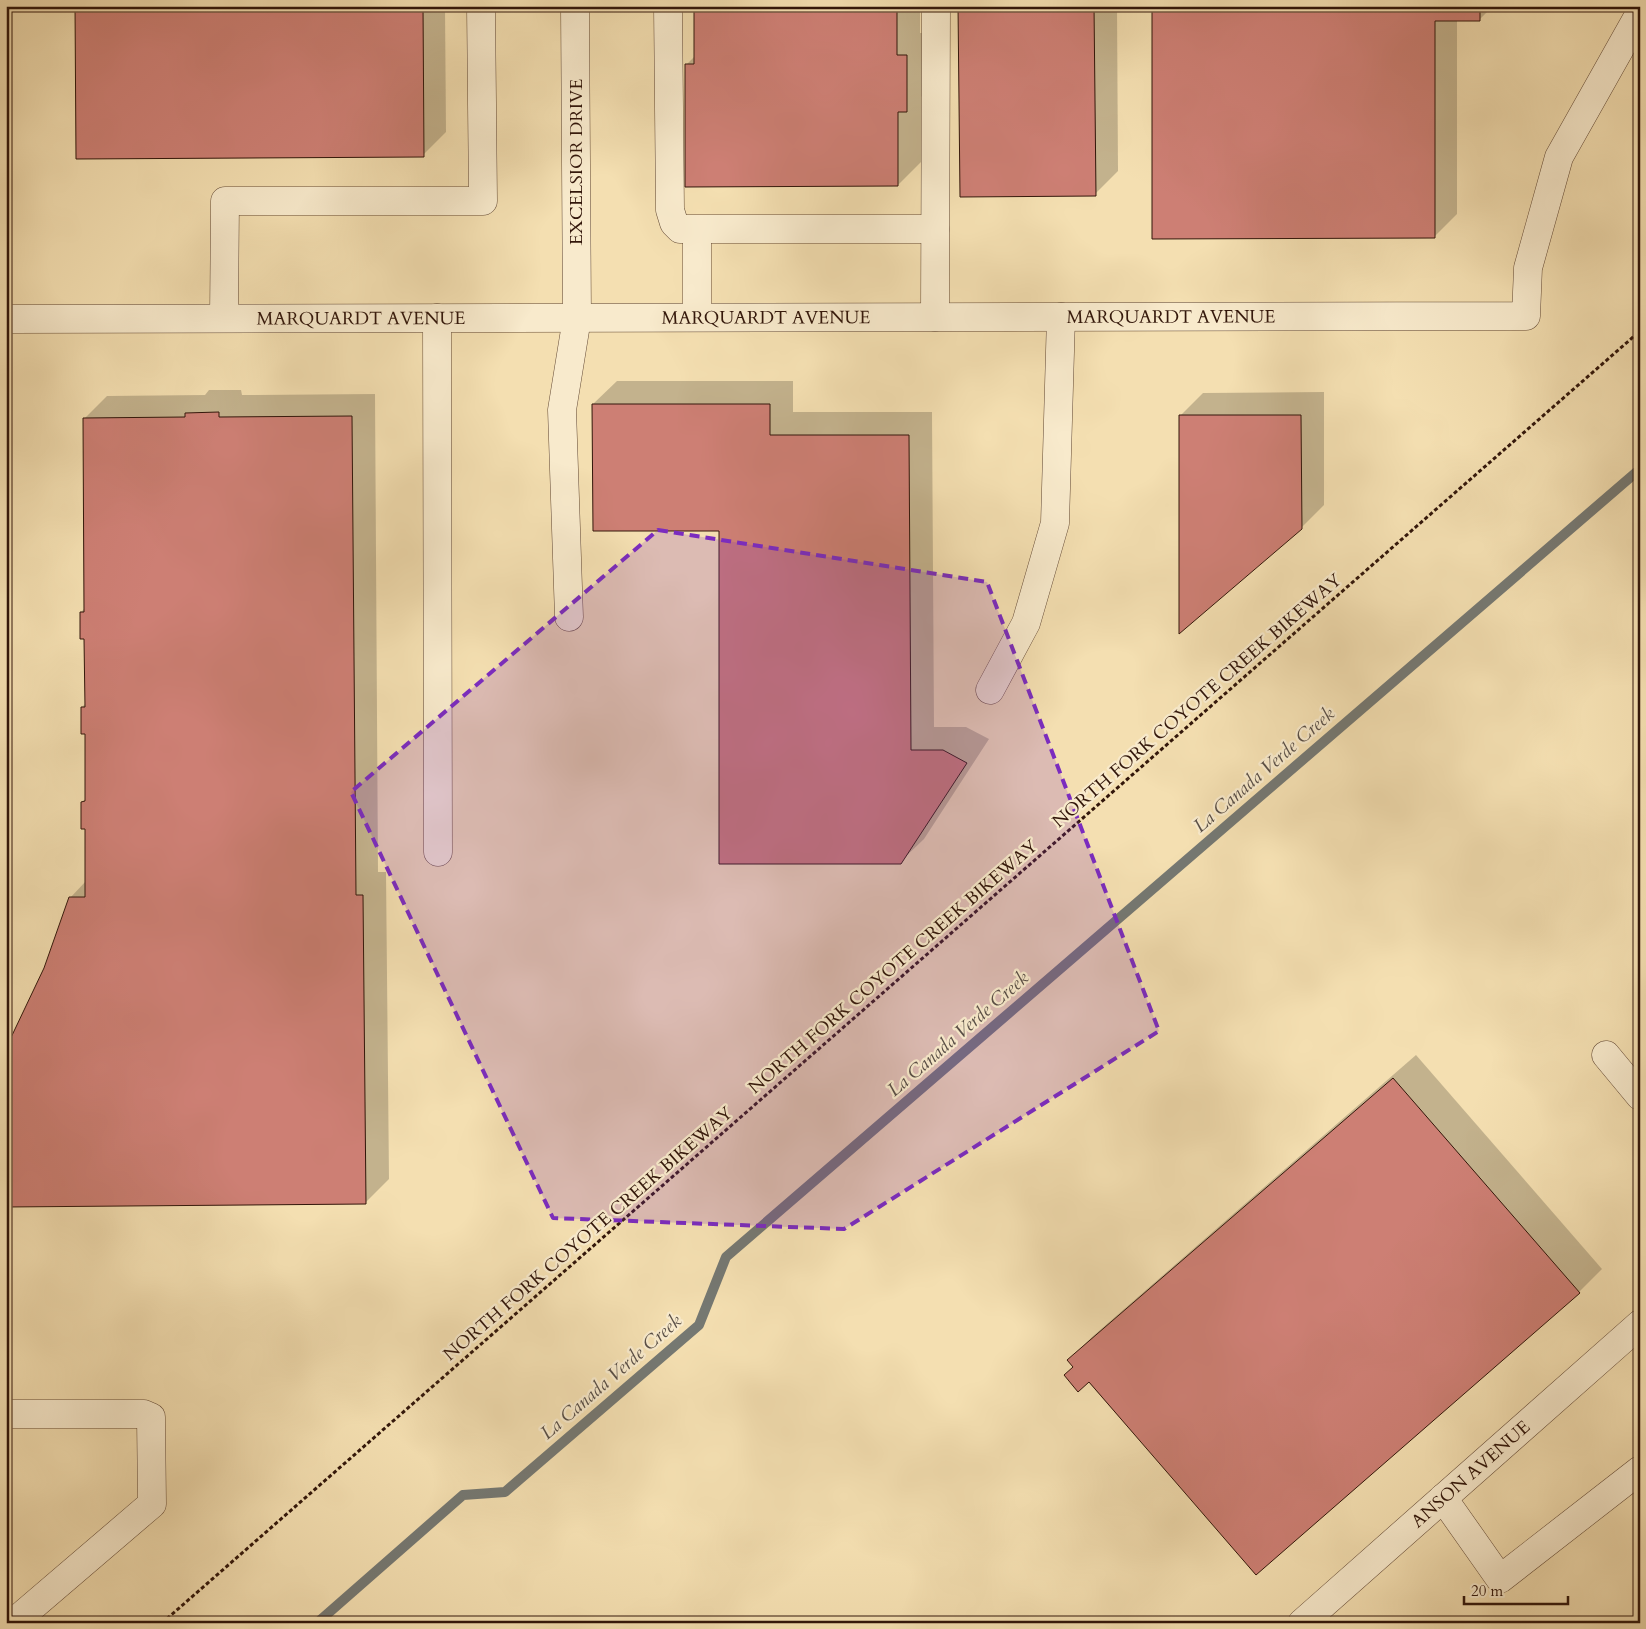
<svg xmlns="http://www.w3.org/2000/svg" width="1646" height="1629" viewBox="0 0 1646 1629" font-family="Cardo,serif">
<rect width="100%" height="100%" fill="#f4dfb1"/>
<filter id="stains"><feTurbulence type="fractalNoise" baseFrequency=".004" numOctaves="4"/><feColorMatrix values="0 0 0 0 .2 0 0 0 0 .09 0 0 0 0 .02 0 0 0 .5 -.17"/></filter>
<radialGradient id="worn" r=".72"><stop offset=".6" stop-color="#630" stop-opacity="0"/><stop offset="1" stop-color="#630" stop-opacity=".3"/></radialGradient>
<g fill="#0003">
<path d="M76 6H445L446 132 423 155Z"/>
<path d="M695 6H920V33H930V88L921 97V162L898 185 686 65 695 56Z"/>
<path d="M960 6H1117L1118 171 1095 194Z"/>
<path d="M1153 6H1493L1479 20H1457V214L1434 237Z"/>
<path d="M617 381H793V412H932L934 727H966L989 739 924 839 900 862 720 530 593 404Z"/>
<path d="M209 390H241L242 395 375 394 378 872H386L389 1179 366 1202 46 969 70 898 86 881V828L82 802 87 798 86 732 82 707 86 703 85 638 81 612 85 608 84 419 107 396 205 395Z"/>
<path d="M1324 392V505L1301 528 1180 416 1203 393Z"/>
<path d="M6 477H8L6 672Z"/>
<path d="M1416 1055 1602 1269 1579 1292 1256 1573 1069 1360 1092 1337Z"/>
</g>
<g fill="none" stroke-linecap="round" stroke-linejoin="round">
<path stroke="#757872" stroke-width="10" d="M317 1623 463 1495 505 1492 699 1325 726 1257 1640 469"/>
</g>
<g fill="#cd7f74" stroke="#32160a">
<path d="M75 6H423L424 157 76 159Z"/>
<path d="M694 6H897V55H907V112H898V186L685 187V64H694Z"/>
<path d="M958 6H1094L1096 196 960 197Z"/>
<path d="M1152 6H1480V21H1435V238L1152 239Z"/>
<path d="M592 404H770V435H909L911 750H943L967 763 901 864H719V531H593Z"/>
<path d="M219 412V417L352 416 356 895H363L366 1204 6 1207V1048L44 968 69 897H85V829H81V802L85 801V734H81V707H85L84 639H80V612H84L83 418 185 417V413Z"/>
<path d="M1179 415H1301L1302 529 1179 634Z"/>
<path d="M1393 1078 1580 1293 1256 1575 1089 1382 1078 1392 1064 1375 1073 1367 1067 1360Z"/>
</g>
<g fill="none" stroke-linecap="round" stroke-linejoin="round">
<defs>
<g id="minor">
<path d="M668 6 670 210 674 223 680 229H935"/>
<path d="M697 230V317"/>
<path d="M935 317 936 6"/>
<path d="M224 318 225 201H483L481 6"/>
<path d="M437 318 438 852"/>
<path id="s1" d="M6 319 1526 316 1528 268 1559 157 1640 13"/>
<path d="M569 617 562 410 577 318 575 6"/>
<path d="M990 690 1026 623 1055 523 1061 317"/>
<path d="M1606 1055 1640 1096"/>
<path d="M6 1414H144L151 1417 152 1504 13 1623"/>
<path d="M1443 1498 1500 1579 1640 1470"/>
<path id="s2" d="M1302 1623 1640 1324"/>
</g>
</defs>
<use href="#minor" stroke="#624834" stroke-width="29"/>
<path stroke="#32160a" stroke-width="3" stroke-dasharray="4 2.5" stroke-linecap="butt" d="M162 1623 1640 331"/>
<use href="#minor" stroke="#f8eacc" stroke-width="28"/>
</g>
<path fill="#7b2cbf" fill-opacity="0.2" stroke="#7b2cbf" stroke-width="4" stroke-dasharray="10 6" stroke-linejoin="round" d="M658 530 987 582 1159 1031 844 1229 553 1218 351 792Z"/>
<g text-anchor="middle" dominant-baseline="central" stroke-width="4.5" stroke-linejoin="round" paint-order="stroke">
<g font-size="18" fill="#32160a" stroke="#f8eacc">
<text transform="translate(576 162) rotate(-90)">EXCELSIOR DRIVE</text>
<text stroke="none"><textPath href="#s1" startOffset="1165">MARQUARDT AVENUE</textPath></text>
<text stroke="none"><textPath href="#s1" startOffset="760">MARQUARDT AVENUE</textPath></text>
<text stroke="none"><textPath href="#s1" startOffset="355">MARQUARDT AVENUE</textPath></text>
<text transform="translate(1197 701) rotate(-41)">NORTH FORK COYOTE CREEK BIKEWAY</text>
<text transform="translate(893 967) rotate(-41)">NORTH FORK COYOTE CREEK BIKEWAY</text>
<text transform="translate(588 1234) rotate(-41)">NORTH FORK COYOTE CREEK BIKEWAY</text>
<text stroke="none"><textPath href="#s2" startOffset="225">ANSON AVENUE</textPath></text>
</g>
<g font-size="19" font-style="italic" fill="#594f47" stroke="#f8eacc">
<text transform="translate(1264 770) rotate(-41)">La Canada Verde Creek</text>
<text transform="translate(958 1034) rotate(-41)">La Canada Verde Creek</text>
<text transform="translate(611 1377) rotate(-41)">La Canada Verde Creek</text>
</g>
</g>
<rect width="1646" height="1629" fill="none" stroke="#f4dfb1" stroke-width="25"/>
<rect x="8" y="8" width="1631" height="1614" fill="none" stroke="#32160a" stroke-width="2.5"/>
<rect x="12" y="12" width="1621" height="1604" fill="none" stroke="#32160a"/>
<path d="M1464 1596v8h104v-8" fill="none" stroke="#32160a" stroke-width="2.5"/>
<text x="1471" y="1596" font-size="15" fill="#32160a" stroke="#f8eacc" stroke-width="4" paint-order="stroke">20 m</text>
<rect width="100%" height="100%" filter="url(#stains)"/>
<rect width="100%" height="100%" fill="url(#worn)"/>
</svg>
